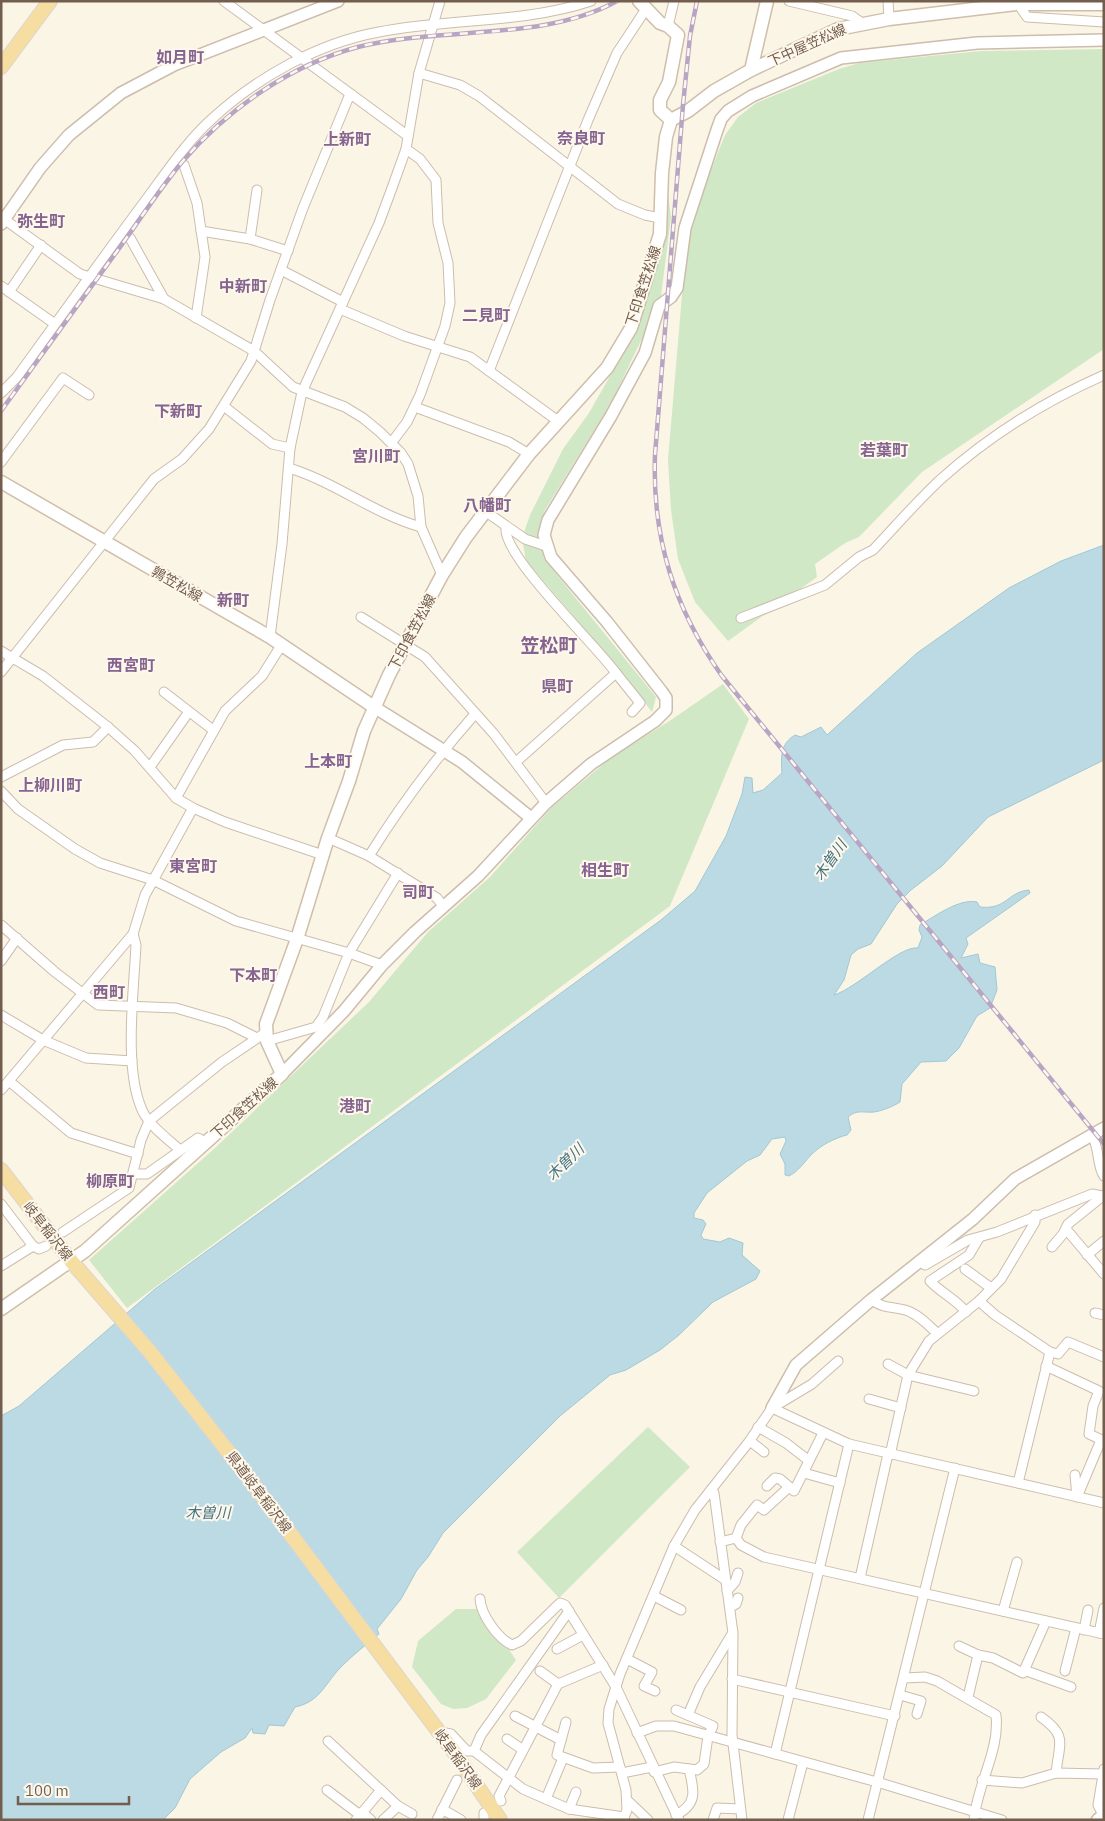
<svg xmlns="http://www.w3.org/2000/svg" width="1105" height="1821" viewBox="0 0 1105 1821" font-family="'IBM Plex Sans','Noto Sans JP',sans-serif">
<rect width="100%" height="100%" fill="#fbf5e6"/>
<g fill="#d0e8c5">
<path d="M1104 49V349L922 472 859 537 845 543 815 564 817 577 728 641 695 602 678 559 671 510 668 460 686 248 705 185 725 135 738 117 756 103 839 69 859 63 981 51Z"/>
<path d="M667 186 671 217 661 296C652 307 648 316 646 330L612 401 545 510 539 528 544 559 656 697 652 712 614 663 526 561 522 538 530 515 563 449 589 413 635 332Z"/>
<path d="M723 684 749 719 670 906 127 1308 89 1260 215 1148 369 1002 428 932 490 877 552 807 613 756 671 720Z"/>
<path d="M648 1427 690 1467 559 1598 517 1552Z"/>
<path d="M456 1609H481L516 1660 486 1699 467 1708 453 1709 441 1704 412 1667 418 1641Z"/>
</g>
<path fill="#bbdae4" stroke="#a2c8d5" d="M1104 545V760L988 817 942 866 911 890 897 904 871 944 858 949 851 955 844 980 834 995C857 988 900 945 918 948L922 937 919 930 920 925C935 916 960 898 977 902L980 907C1007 910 1007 892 1029 890L1030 893 966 938 968 944 961 958 978 954 980 963 995 967 997 990 990 1008 977 1016 959 1048 946 1061 921 1062 902 1084 900 1102C894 1106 882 1111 874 1112 864 1113 857 1109 848 1117L851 1130 847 1135C835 1138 821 1145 812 1154 804 1162 799 1171 789 1176L785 1175V1164L780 1154 786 1141 785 1137 772 1139 760 1155 747 1161 707 1193 694 1213V1218L703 1220 706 1224 701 1235 703 1239 720 1242 729 1238 743 1243 742 1255 760 1271 756 1279 713 1302 679 1335 660 1350 626 1370 610 1375 560 1416 443 1533 428 1557 417 1570 401 1599 377 1629 379 1634C367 1644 354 1654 343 1665 326 1681 321 1702 295 1707L284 1726 269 1725 265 1734 253 1733 252 1728 245 1738 221 1752 190 1779 175 1808 163 1820H1V1416L19 1406 155 1289 661 920 695 891 726 836 742 794 745 777 752 778 753 793 763 790 782 773C781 757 780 744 795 735L801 737 821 727 827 735 917 653 1009 588 1061 561Z"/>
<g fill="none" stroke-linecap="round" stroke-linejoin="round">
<defs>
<g id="minor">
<path d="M224 1 408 136"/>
<path d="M789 1 852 16 862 23"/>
<path d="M888 1 889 19"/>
<path d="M1016 1 1027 17 1104 22"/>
<path d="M668 26 674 1"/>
<path d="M419 73 460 85 479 96 618 204 645 215 660 218"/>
<path d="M184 165 197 203 205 257 196 318"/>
<path d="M1 217 80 274 164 299 254 351 293 387 345 407 363 418 380 432 401 453 408 464 418 496 421 527 442 575"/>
<path d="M201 231 250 239 288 251"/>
<path d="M130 238 164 299"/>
<path d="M250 239 257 190"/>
<path d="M281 270 343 302"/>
<path d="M1 286 55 324"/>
<path d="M9 292 41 245"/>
<path d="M340 309 404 336 470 357 558 421"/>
<path d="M489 371 588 120 617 53 646 9"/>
<path d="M1 393 17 377C61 316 104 256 148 197 168 170 188 140 213 118 258 77 318 43 379 32 449 18 522 24 591 1"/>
<path d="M225 407 272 444 290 448"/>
<path d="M415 407 509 442 529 454"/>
<path d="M392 442 407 422 420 395 445 326 450 303 448 263 438 223 436 180 420 159 406 149"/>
<path d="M1 462 63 378 89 395"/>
<path d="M289 468C335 482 374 514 421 527"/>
<path d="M485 511 525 539 546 546"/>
<path d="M506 528C502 555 596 645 616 673"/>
<path d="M361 617 425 657 494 734 546 803"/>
<path d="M741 618 825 585 859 557 873 550C895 527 917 501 941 479 990 435 1045 401 1104 375"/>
<path d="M270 637 282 544 290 448 302 392 379 223 392 188 406 149 419 73 440 1"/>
<path d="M1 651 43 676 108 727 135 751 176 798 193 808 225 822 323 855"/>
<path d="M1 672 154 479 182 459 209 429 251 361 270 300 303 208 350 94"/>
<path d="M164 692 213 730"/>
<path d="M517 761 616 673 640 703 632 712"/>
<path d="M150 767 188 713"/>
<path d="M1 777 63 745 93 742 108 727"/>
<path d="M1 791 18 809 75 849 100 863 153 880 236 921 349 953 382 965"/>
<path d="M176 798 225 711 262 676 282 644"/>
<path d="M328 838 369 856 437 898 443 906"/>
<path d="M369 856C400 806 436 758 475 714"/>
<path d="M1 925 55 972 98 1005 176 1008 227 1023 257 1038"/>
<path d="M133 934 136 945C134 990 123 1071 143 1112 151 1127 168 1139 180 1150"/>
<path d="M1 961 17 938"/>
<path d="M1 1015 43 1040 86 1058 132 1061"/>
<path d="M267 1041 316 1027 323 1017 349 953 398 873"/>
<path d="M9 1081 71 1133 138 1154"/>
<path d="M1 1090 133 934 145 895 193 808"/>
<path d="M1092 1135C1100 1150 1097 1167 1104 1176"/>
<path d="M133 1174H147L198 1138 205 1142"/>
<path d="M1 1204 33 1246 39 1249 46 1246"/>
<path d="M1066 1229 1104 1274"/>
<path d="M63 1232 129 1188 141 1140 149 1121 222 1062 265 1033"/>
<path d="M1052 1247 1063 1234 1068 1224 1104 1195"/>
<path d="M1087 1255 1104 1241"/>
<path d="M919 1261 925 1265 968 1240 997 1232 1092 1194 1102 1196"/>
<path d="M1 1266 33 1246"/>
<path d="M965 1269 991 1288"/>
<path d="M871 1300C886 1309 889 1306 905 1310 917 1313 928 1325 937 1333"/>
<path d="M979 1301 1001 1279 1035 1222V1215"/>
<path d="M966 1312C956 1299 941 1293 930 1281L969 1255 979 1238"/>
<path d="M1095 1313 1104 1315"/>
<path d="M1050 1352 1058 1354 1068 1342 1104 1357"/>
<path d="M888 1364 908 1375 974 1391"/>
<path d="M1046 1366 1099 1391 1093 1406 1089 1434 1104 1441"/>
<path d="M869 1399 901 1408"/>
<path d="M772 1408 849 1444 1104 1503"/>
<path d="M758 1427 786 1443 808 1460"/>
<path d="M750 1441 764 1452"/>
<path d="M890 1455 908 1375 929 1341 979 1301 995 1315 1050 1352 1018 1483"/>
<path d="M804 1473 840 1483"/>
<path d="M1075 1475 1077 1497 1101 1440"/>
<path d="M767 1486 775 1478 780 1479 794 1491 823 1433"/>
<path d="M711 1490 714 1493 733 1633 732 1735 742 1820"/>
<path d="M736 1538 741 1545 764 1557 1104 1634"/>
<path d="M720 1542 736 1538 741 1525 757 1505 764 1510 788 1488"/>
<path d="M674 1546 724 1579"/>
<path d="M860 1578 888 1454"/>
<path d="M727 1591 735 1582 738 1573"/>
<path d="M654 1596 681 1610"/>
<path d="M480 1599C481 1614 497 1638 512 1645L521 1641 560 1603 565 1605 616 1687 679 1820"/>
<path d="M730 1607 736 1604 738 1598"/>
<path d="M1003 1611 1017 1562"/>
<path d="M1084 1630 1088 1610"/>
<path d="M1099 1633 1104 1608"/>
<path d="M959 1646 978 1655 993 1658 1023 1673 1046 1621"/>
<path d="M557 1649 583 1635"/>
<path d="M627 1659 652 1672 644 1686 655 1691"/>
<path d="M1024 1670 1071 1687"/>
<path d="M540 1671 558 1684"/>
<path d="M1065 1671 1076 1628"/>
<path d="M904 1678 925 1677 937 1681 996 1715C1000 1751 977 1784 974 1820"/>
<path d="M732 1679 895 1716"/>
<path d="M900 1695 921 1701 917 1714"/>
<path d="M968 1697 978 1655"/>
<path d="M688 1715 700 1687 732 1634"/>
<path d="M515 1716 561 1740"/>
<path d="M1041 1717C1068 1736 1059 1743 1056 1773"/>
<path d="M566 1722 557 1755 593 1768 620 1767"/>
<path d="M440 1732 451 1734 467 1751H474L523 1789 569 1809 624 1817"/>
<path d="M637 1733 656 1726H674L877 1782 1002 1820"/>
<path d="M507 1739 523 1750"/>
<path d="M328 1741 398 1806 383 1820"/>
<path d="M474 1751 481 1735 569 1611"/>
<path d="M775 1754 849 1444"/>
<path d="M654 1772 674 1767 697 1770 704 1764 708 1736 713 1726 676 1710"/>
<path d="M622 1773 652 1767"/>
<path d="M982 1780 1022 1783 1056 1773 1104 1774"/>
<path d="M327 1790 360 1815"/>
<path d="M546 1799 563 1758"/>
<path d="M501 1801 499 1796 558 1684 603 1665"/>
<path d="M628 1801 648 1820"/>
<path d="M398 1806 412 1814"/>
<path d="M442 1809 461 1820"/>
<path d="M569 1809 576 1792"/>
<path d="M362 1812 371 1820"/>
<path d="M484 1813V1820"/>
<path d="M676 1815C698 1804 694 1790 689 1769"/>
<path d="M1103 1815 1098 1805 1104 1769"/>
<path d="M356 1820 381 1790"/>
<path d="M437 1820 457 1780"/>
<path d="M623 1820 627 1810 626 1790 608 1723 609 1709 620 1674 674 1546 695 1510 748 1443 772 1408 812 1384 838 1361"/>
<path d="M713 1820 717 1808 740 1809"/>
<path d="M788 1820 803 1762"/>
<path d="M868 1820 955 1468"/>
</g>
<g id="tertiary">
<path d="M1 224 40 168 69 135 121 93 174 65 338 1"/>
<path d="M374 707 462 762 531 818"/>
<path d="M282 1074 344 1011 382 965 415 932 478 876 546 803 591 764 655 721 666 710V698L662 692 607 622 551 557 544 535 548 520 611 416 638 366 645 353 659 306 671 297 677 288 685 228 717 130 721 119 728 111 752 96 841 58 977 43 1104 40"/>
<path d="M772 1408 796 1365 871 1300 973 1219 1015 1179 1104 1128"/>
</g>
<g id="secondary">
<path d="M639 1 660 23 668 26 678 35 669 82 660 100V110L671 120"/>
<path d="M751 70 767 1"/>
<path d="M1 482 270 637 374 707"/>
<path d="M1 1309 85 1251 282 1074 267 1041 266 1024 297 939 328 838 349 781 364 731 389 675 442 575 466 537 529 454 607 368 631 328 660 234 662 173 666 137 671 120 688 111 714 91 751 70 838 29 889 19 1016 4H1104"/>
<path d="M1098 1820 1104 1815"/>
</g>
<g id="primary">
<path d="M1 67 50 1"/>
<path d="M1 1170 72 1262 150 1352 241 1468 454 1752 500 1820"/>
</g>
</defs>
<use href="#minor" stroke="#ccbdad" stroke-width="11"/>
<use href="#tertiary" stroke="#ccbdad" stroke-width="14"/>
<use href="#secondary" stroke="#cfbeaa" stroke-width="15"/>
<use href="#primary" stroke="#dbd5d0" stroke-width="16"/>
<use href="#minor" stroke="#fff" stroke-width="9"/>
<use href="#tertiary" stroke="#fff" stroke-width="11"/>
<use href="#secondary" stroke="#fff" stroke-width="12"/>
<use href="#primary" stroke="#f6dea2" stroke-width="14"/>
<defs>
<g id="rail">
<path d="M697 1 690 36 683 105 655 455C652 538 674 608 722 676L1104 1144"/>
<path d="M1 411C39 358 77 306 115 254 137 224 158 191 182 162 228 109 290 65 358 47 440 26 543 42 617 1"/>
</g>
</defs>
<use href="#rail" stroke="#b8a5c4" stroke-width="4.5"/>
<use href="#rail" stroke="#fef8ec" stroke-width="2.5" stroke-dasharray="8" stroke-linecap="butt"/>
</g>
<g text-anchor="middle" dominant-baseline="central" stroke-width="4" stroke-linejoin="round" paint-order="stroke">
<g font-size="14" fill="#735d4c" stroke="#fef8ec">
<text transform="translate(807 45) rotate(-24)">下中屋笠松線</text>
<text transform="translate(643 286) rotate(-72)">下印食笠松線</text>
<text transform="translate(177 584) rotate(30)">鶉笠松線</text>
<text transform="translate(412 632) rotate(-62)">下印食笠松線</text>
<text transform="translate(244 1108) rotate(-42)">下印食笠松線</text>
<text transform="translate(48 1231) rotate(52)">岐阜稲沢線</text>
<text transform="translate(259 1492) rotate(53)">県道岐阜稲沢線</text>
<text transform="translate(458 1759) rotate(54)">岐阜稲沢線</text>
</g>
<g font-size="15" font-style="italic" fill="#477585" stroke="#fef8ec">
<text transform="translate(830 860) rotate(-55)">木曽川</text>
<text transform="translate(565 1162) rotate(-44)">木曽川</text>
<text x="208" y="1512">木曽川</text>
</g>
<g font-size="16" font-weight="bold" fill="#85648f" stroke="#fef8ec">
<text x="180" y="57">如月町</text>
<text x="581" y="138">奈良町</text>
<text x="347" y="139">上新町</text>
<text x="41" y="221">弥生町</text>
<text x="243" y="286">中新町</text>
<text x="486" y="315">二見町</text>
<text x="178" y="411">下新町</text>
<text x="884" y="450">若葉町</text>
<text x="376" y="456">宮川町</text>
<text x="487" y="505">八幡町</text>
<text x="233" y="600">新町</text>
<text x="131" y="665">西宮町</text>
<text x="557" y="686">県町</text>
<text x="328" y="761">上本町</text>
<text x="50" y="785">上柳川町</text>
<text x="193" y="866">東宮町</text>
<text x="605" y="870">相生町</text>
<text x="418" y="892">司町</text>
<text x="253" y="975">下本町</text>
<text x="109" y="992">西町</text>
<text x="355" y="1106">港町</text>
<text x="110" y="1181">柳原町</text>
</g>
<g font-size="19" font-weight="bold" fill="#85648f" stroke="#fef8ec">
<text x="549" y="645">笠松町</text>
</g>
</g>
<rect width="1105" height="1821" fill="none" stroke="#735d4c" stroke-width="5"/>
<path d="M18 1796v8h111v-8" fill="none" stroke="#735d4c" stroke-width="2.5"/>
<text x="25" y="1796" font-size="15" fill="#735d4c" stroke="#fef8ec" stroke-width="4" paint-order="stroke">100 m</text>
</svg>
